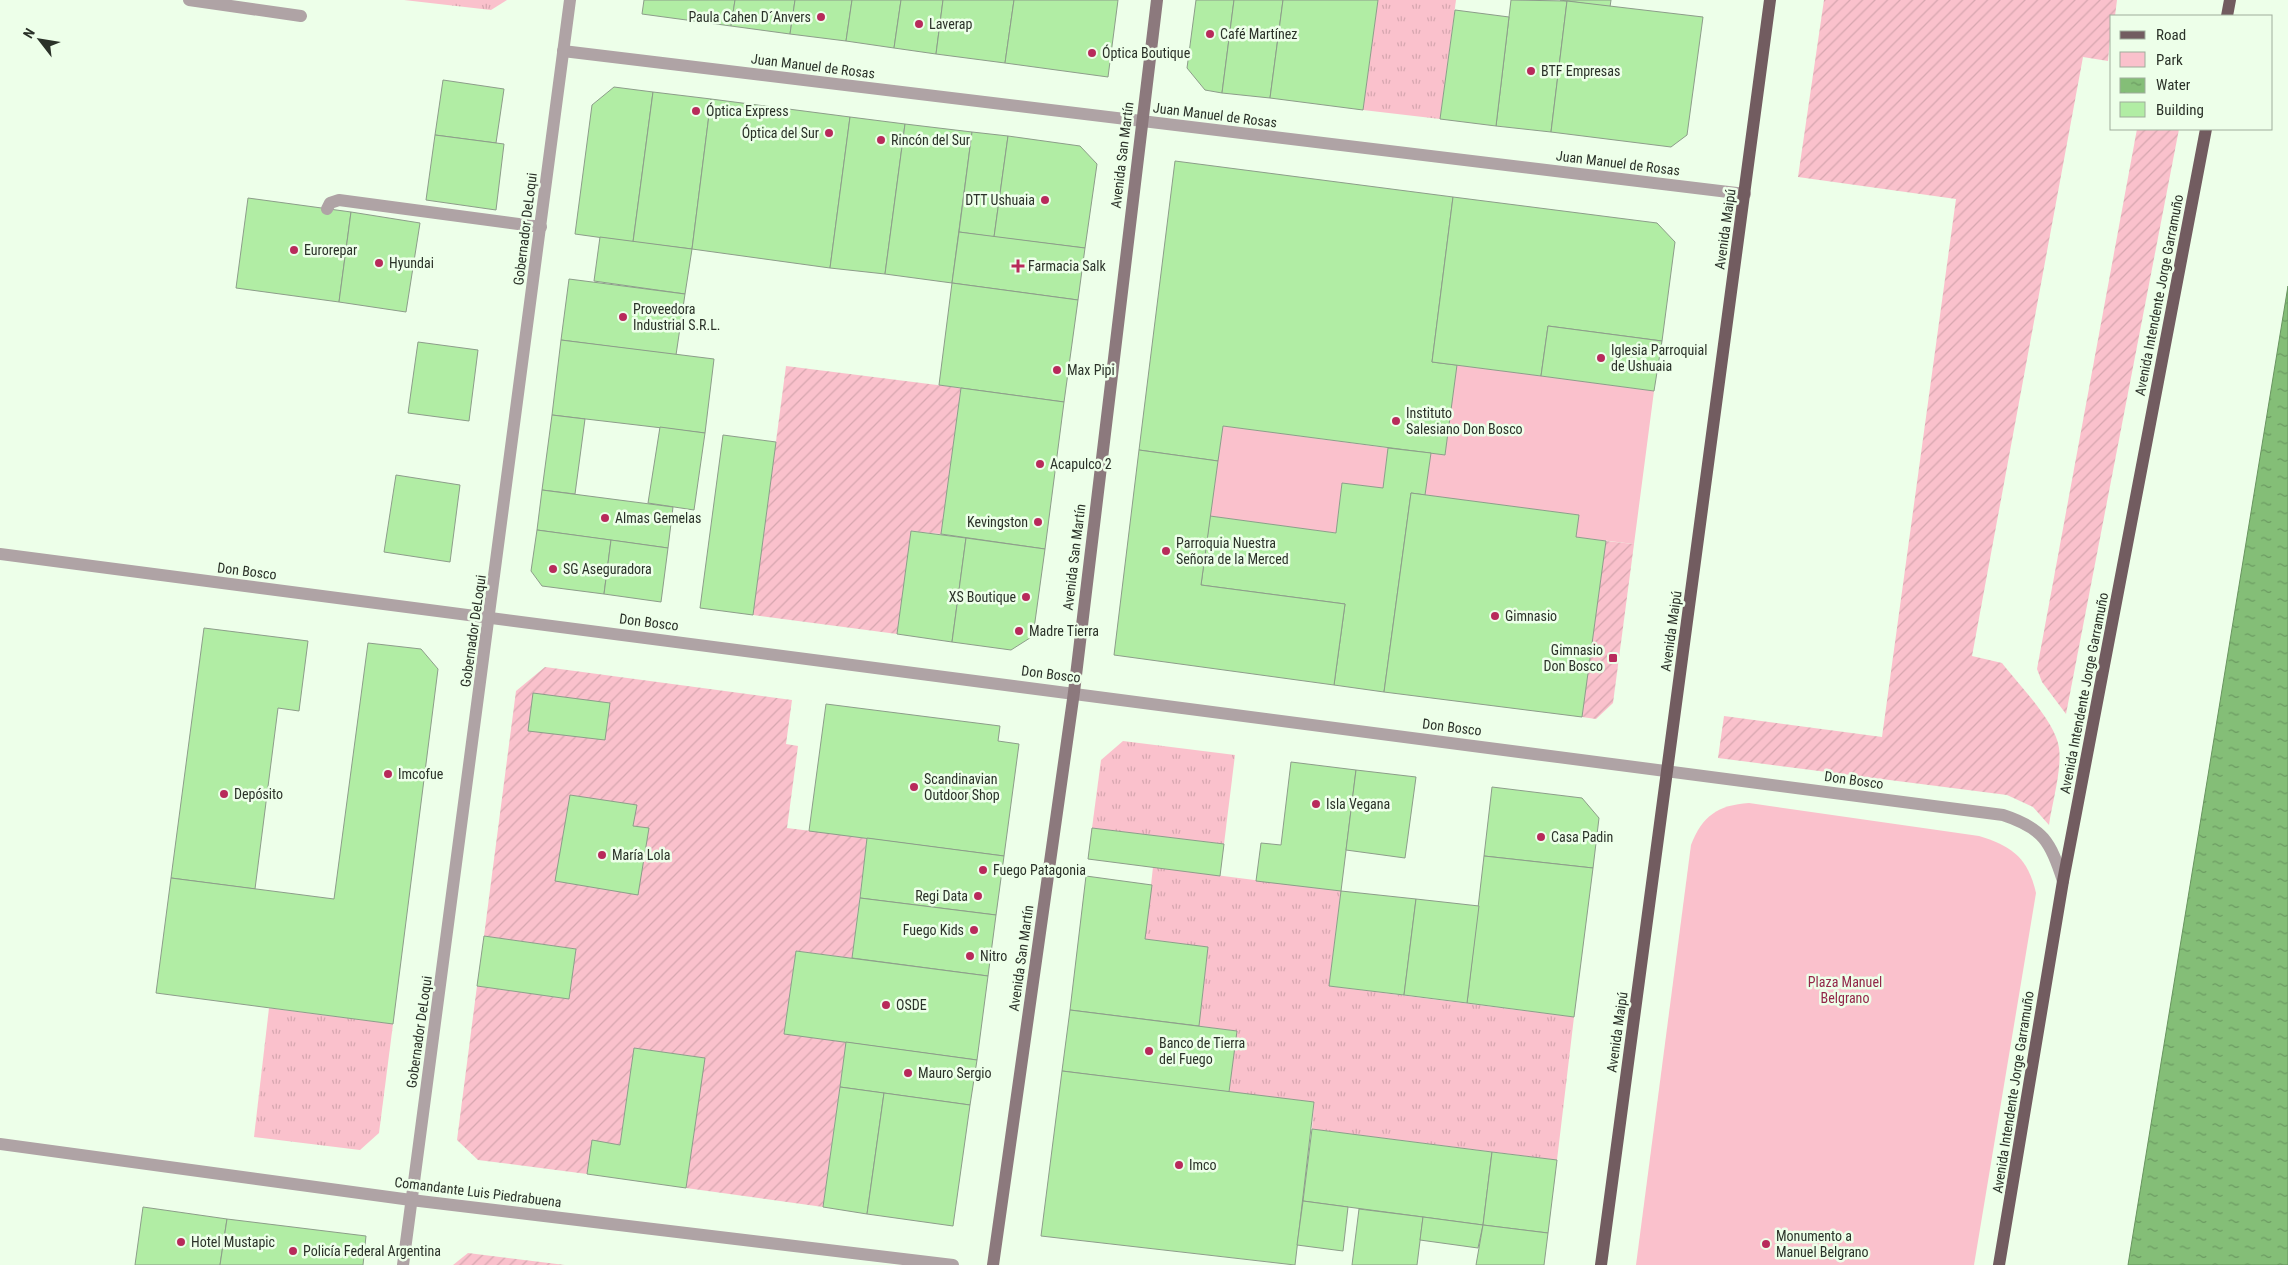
<svg xmlns="http://www.w3.org/2000/svg" width="2288" height="1265" viewBox="0 0 2288 1265" font-family="'Roboto Condensed',sans-serif">
<defs>
<pattern id="grass-tufts" width="24" height="20" patternUnits="userSpaceOnUse" patternTransform="scale(1.25)"><rect width="24" height="20" fill="#fac1cc"/><path d="M3 7l-1-3M5 7V3M7 7l1-3M15 17l-1-3M17 17v-4M19 17l1-3" fill="none" stroke="#d6a6af"/></pattern>
<pattern id="garden-furrows" width="10" height="10" patternUnits="userSpaceOnUse" patternTransform="scale(1.25)"><rect width="10" height="10" fill="#fac1cc"/><path d="M-1 1l2-2M0 10L10 0M9 11l2-2" fill="none" stroke="#d6a6af"/></pattern>
<pattern id="water-ripples" width="26" height="14" patternUnits="userSpaceOnUse" patternTransform="scale(1.25)"><rect width="26" height="14" fill="#84be77"/><path d="M2 4q2-2 4 0t4 0M15 11q2-2 4 0t4 0" fill="none" stroke="#6c9b62"/></pattern>
</defs>
<rect width="100%" height="100%" fill="#edffe9"/>
<g fill="url(#grass-tufts)">
<path d="M404 0H507L491 10Z"/>
<path d="M1378 0H1456L1440 119 1363 110Z"/>
<path d="M1123 741 1235 755 1224 844 1092 828 1101 760Z"/>
<path d="M1153 867 1341 891 1329 986 1574 1017 1557 1160 1312 1129 1314 1102 1229 1092 1237 1031 1199 1026 1208 947 1145 939Z"/>
<path d="M269 1008 393 1024 379 1133 360 1150 254 1137Z"/>
</g>
<g fill="#fac1cc">
<path d="M1457 365 1654 391 1634 544 1576 537 1579 515 1425 495 1431 453 1445 455Z"/>
<path d="M1223 426 1388 448 1383 488 1342 483 1336 533 1210 516Z"/>
<path d="M1749 803 1979 836C2012 846 2028 858 2036 893L1974 1265H1636L1691 845C1702 816 1718 805 1749 803Z"/>
</g>
<g fill="url(#garden-furrows)">
<path d="M1824 0H2117L2115 16H2112L2108 61 2083 57 1972 656 2002 663C2018 684 2056 722 2059 748 2062 770 2052 803 2049 825L2033 807 2007 795 1718 758 1724 716 1882 737 1956 199 1798 177Z"/>
<path d="M2137 129H2179L2066 714 2042 682 2037 669Z"/>
<path d="M786 366 961 388 941 534 911 531 897 634 753 615Z"/>
<path d="M1606 541 1634 544 1613 703 1596 719 1582 717Z"/>
<path d="M545 667 792 700 786 744 798 746 787 828 867 838 852 958 796 951 784 1033 846 1042 823 1207 686 1188 704 1058 634 1048 620 1145 592 1141 587 1174 478 1160 457 1140 477 986 569 999 576 949 484 936 516 691Z"/>
<path d="M468 1253 565 1265H453Z"/>
</g>
<path fill="url(#water-ripples)" stroke="#699460" d="M2288 286V1265H2128Z"/>
<g fill="#b1eda4" stroke="#8d9d8a">
<path d="M644 0H735L731 26 642 14Z"/>
<path d="M735 0H795L790 34 731 26Z"/>
<path d="M795 0H852L846 41 790 34Z"/>
<path d="M852 0H901L894 48 846 41Z"/>
<path d="M901 0H943L936 54 894 48Z"/>
<path d="M943 0H1014L1005 63 936 54Z"/>
<path d="M1014 0H1118L1108 77 1005 63Z"/>
<path d="M1196 0H1234L1222 93 1205 90 1187 68Z"/>
<path d="M1234 0H1283L1270 98 1222 93Z"/>
<path d="M1283 0H1378L1363 110 1270 98Z"/>
<path d="M1511 0 1567 1 1551 132 1496 126Z"/>
<path d="M1560 0H1611L1610 7Z"/>
<path d="M1567 1 1703 17 1687 135 1671 147 1551 132Z"/>
<path d="M1455 10 1509 17 1496 126 1440 119Z"/>
<path d="M443 80 504 89 496 143 435 135Z"/>
<path d="M614 87 653 92 633 242 575 234 592 105Z"/>
<path d="M653 92 711 99 692 249 633 242Z"/>
<path d="M711 99 850 117 830 268 692 249Z"/>
<path d="M850 117 905 124 885 274 830 268Z"/>
<path d="M905 124 972 132 952 283 885 274Z"/>
<path d="M972 132 1008 136 994 237 959 232Z"/>
<path d="M435 135 504 144 496 210 426 200Z"/>
<path d="M1008 136 1080 146 1097 164 1085 248 994 237Z"/>
<path d="M1175 161 1453 197 1432 362 1457 365 1445 455 1223 426 1218 461 1139 450Z"/>
<path d="M1453 197 1657 223 1675 242 1662 341 1548 326 1541 376 1432 362Z"/>
<path d="M248 198 351 212 339 302 236 288Z"/>
<path d="M351 212 420 223 406 312 339 302Z"/>
<path d="M959 232 1085 248 1078 300 952 283Z"/>
<path d="M600 237 692 249 685 294 594 281Z"/>
<path d="M569 279 685 294 676 355 561 340Z"/>
<path d="M952 283 1078 300 1064 402 939 385Z"/>
<path d="M1548 326 1662 341 1654 391 1541 376Z"/>
<path d="M561 340 714 359 705 433 552 415Z"/>
<path d="M418 342 478 350 469 421 408 413Z"/>
<path d="M961 388 1064 402 1045 549 941 534Z"/>
<path d="M552 415 585 419 575 494 542 490Z"/>
<path d="M660 427 705 433 694 510 648 503Z"/>
<path d="M723 435 776 442 753 615 700 608Z"/>
<path d="M1388 448 1431 453 1425 495 1411 493 1384 692 1334 685 1345 604 1201 585 1210 516 1336 533 1342 483 1383 488Z"/>
<path d="M1139 450 1218 461 1201 585 1345 604 1334 685 1114 655Z"/>
<path d="M396 475 460 485 450 562 384 552Z"/>
<path d="M542 490 673 507 668 548 537 530Z"/>
<path d="M1411 493 1579 515 1576 537 1606 541 1582 717 1384 692Z"/>
<path d="M537 530 611 540 604 594 542 586 531 571Z"/>
<path d="M911 531 966 538 952 642 897 634Z"/>
<path d="M966 538 1045 549 1033 636 1011 650 952 642Z"/>
<path d="M611 540 668 548 661 602 604 594Z"/>
<path d="M204 628 308 641 299 711 278 708 255 889 171 878Z"/>
<path d="M368 643 421 649 438 669 393 1024 156 993 171 878 334 899Z"/>
<path d="M533 693 610 703 605 740 528 731Z"/>
<path d="M826 704 1000 726 998 741 1019 744 1004 856 809 831Z"/>
<path d="M1291 762 1356 770 1341 891 1256 881 1261 843 1281 845Z"/>
<path d="M1356 770 1416 777 1405 858 1346 850Z"/>
<path d="M1492 787 1582 798 1599 818 1593 868 1484 856Z"/>
<path d="M570 795 637 805 633 826 649 828 638 895 555 881Z"/>
<path d="M1092 828 1224 844 1220 876 1088 859Z"/>
<path d="M867 838 1004 856 996 915 860 898Z"/>
<path d="M1484 856 1593 868 1574 1017 1467 1003Z"/>
<path d="M1086 876 1152 885 1145 939 1208 947 1199 1026 1070 1010Z"/>
<path d="M1341 891 1416 899 1404 995 1329 986Z"/>
<path d="M860 898 996 915 988 976 852 958Z"/>
<path d="M1416 899 1479 906 1467 1003 1404 995Z"/>
<path d="M484 936 576 949 569 999 477 986Z"/>
<path d="M796 951 988 976 977 1060 784 1034Z"/>
<path d="M1070 1010 1237 1031 1229 1092 1062 1071Z"/>
<path d="M846 1042 977 1060 970 1105 840 1087Z"/>
<path d="M634 1048 705 1058 686 1188 587 1174 592 1140 620 1145Z"/>
<path d="M1062 1071 1314 1102 1295 1265 1041 1236Z"/>
<path d="M840 1087 884 1093 867 1214 823 1207Z"/>
<path d="M884 1093 970 1105 953 1226 867 1214Z"/>
<path d="M1312 1129 1492 1152 1483 1225 1303 1201Z"/>
<path d="M1492 1152 1557 1160 1548 1233 1483 1225Z"/>
<path d="M1303 1201 1348 1207 1343 1251 1297 1245Z"/>
<path d="M143 1207 227 1219 220 1265H135Z"/>
<path d="M1359 1209 1423 1217 1417 1265H1352Z"/>
<path d="M1423 1217 1483 1225 1478 1248 1420 1240Z"/>
<path d="M227 1219 366 1236 363 1265H220Z"/>
<path d="M1483 1225 1548 1233 1544 1265H1476Z"/>
</g>
<g fill="none" stroke-linecap="round" stroke-linejoin="round">
<path stroke="#afa3a5" stroke-width="12" d="M327 209 330 203 339 200 541 227"/>
<g stroke="#afa3a5" stroke-width="12">
<path d="M189 0 301 16"/>
<path d="M563 51 1745 194"/>
<path d="M0 554 2003 815C2043 828 2051 842 2063 881"/>
<path d="M0 1144 411 1200 953 1265"/>
<path d="M403 1265 570 0"/>
</g>
<path stroke="#8c797d" stroke-width="12" d="M993 1265 1074 692 1157 0"/>
<g stroke="#725c60" stroke-width="12">
<path d="M2227 16 2230 0"/>
<path d="M1601 1265 1770 0"/>
<path d="M1999 1265 2063 881 2206 129"/>
</g>
</g>
<g fill="#b82a5b" stroke="#edffe9" stroke-width="2">
<circle cx="821" cy="17" r="5"/>
<circle cx="919" cy="24" r="5"/>
<circle cx="1210" cy="34" r="5"/>
<circle cx="1092" cy="53" r="5"/>
<circle cx="1531" cy="71" r="5"/>
<circle cx="696" cy="111" r="5"/>
<circle cx="829" cy="133" r="5"/>
<circle cx="881" cy="140" r="5"/>
<circle cx="1045" cy="200" r="5"/>
<circle cx="294" cy="250" r="5"/>
<circle cx="379" cy="263" r="5"/>
<path d="M1015.5 258.5h5v5h5v5h-5v5h-5v-5h-5v-5h5z"/>
<circle cx="623" cy="317" r="5"/>
<circle cx="1601" cy="358" r="5"/>
<circle cx="1057" cy="370" r="5"/>
<circle cx="1396" cy="421" r="5"/>
<circle cx="1040" cy="464" r="5"/>
<circle cx="605" cy="518" r="5"/>
<circle cx="1038" cy="522" r="5"/>
<circle cx="1166" cy="551" r="5"/>
<circle cx="553" cy="569" r="5"/>
<circle cx="1026" cy="597" r="5"/>
<circle cx="1495" cy="616" r="5"/>
<circle cx="1019" cy="631" r="5"/>
<rect x="1608" y="653" width="10" height="10" rx="2.5"/>
<circle cx="388" cy="774" r="5"/>
<circle cx="914" cy="787" r="5"/>
<circle cx="224" cy="794" r="5"/>
<circle cx="1316" cy="804" r="5"/>
<circle cx="1541" cy="837" r="5"/>
<circle cx="602" cy="855" r="5"/>
<circle cx="983" cy="870" r="5"/>
<circle cx="978" cy="896" r="5"/>
<circle cx="974" cy="930" r="5"/>
<circle cx="970" cy="956" r="5"/>
<circle cx="886" cy="1005" r="5"/>
<circle cx="1149" cy="1051" r="5"/>
<circle cx="908" cy="1073" r="5"/>
<circle cx="1179" cy="1165" r="5"/>
<circle cx="181" cy="1242" r="5"/>
<circle cx="1766" cy="1244" r="5"/>
<circle cx="293" cy="1251" r="5"/>
</g>
<g text-anchor="middle" dominant-baseline="central" stroke-width="5" stroke-linejoin="round" paint-order="stroke">
<g font-size="14" fill="#2b3229" stroke="#edffe9" text-anchor="start">
<text x="811" y="17" text-anchor="end">Paula Cahen D´Anvers</text>
<text x="929" y="24">Laverap</text>
<text x="1220" y="34">Café Martínez</text>
<text x="1102" y="53">Óptica Boutique</text>
<text x="1541" y="71">BTF Empresas</text>
<text x="706" y="111">Óptica Express</text>
<text x="819" y="133" text-anchor="end">Óptica del Sur</text>
<text x="891" y="140">Rincón del Sur</text>
<text x="1035" y="200" text-anchor="end">DTT Ushuaia</text>
<text x="304" y="250">Eurorepar</text>
<text x="389" y="263">Hyundai</text>
<text x="1028" y="266">Farmacia Salk</text>
<text x="633" y="309">Proveedora<tspan x="633" dy="16">Industrial S.R.L.</tspan></text>
<text x="1611" y="350">Iglesia Parroquial<tspan x="1611" dy="16">de Ushuaia</tspan></text>
<text x="1067" y="370">Max Pipi</text>
<text x="1406" y="413">Instituto<tspan x="1406" dy="16">Salesiano Don Bosco</tspan></text>
<text x="1050" y="464">Acapulco 2</text>
<text x="615" y="518">Almas Gemelas</text>
<text x="1028" y="522" text-anchor="end">Kevingston</text>
<text x="1176" y="543">Parroquia Nuestra<tspan x="1176" dy="16">Señora de la Merced</tspan></text>
<text x="563" y="569">SG Aseguradora</text>
<text x="1016" y="597" text-anchor="end">XS Boutique</text>
<text x="1505" y="616">Gimnasio</text>
<text x="1029" y="631">Madre Tierra</text>
<text x="1603" y="650" text-anchor="end">Gimnasio<tspan x="1603" dy="16">Don Bosco</tspan></text>
<text x="398" y="774">Imcofue</text>
<text x="924" y="779">Scandinavian<tspan x="924" dy="16">Outdoor Shop</tspan></text>
<text x="234" y="794">Depósito</text>
<text x="1326" y="804">Isla Vegana</text>
<text x="1551" y="837">Casa Padin</text>
<text x="612" y="855">María Lola</text>
<text x="993" y="870">Fuego Patagonia</text>
<text x="968" y="896" text-anchor="end">Regi Data</text>
<text x="964" y="930" text-anchor="end">Fuego Kids</text>
<text x="980" y="956">Nitro</text>
<text x="896" y="1005">OSDE</text>
<text x="1159" y="1043">Banco de Tierra<tspan x="1159" dy="16">del Fuego</tspan></text>
<text x="918" y="1073">Mauro Sergio</text>
<text x="1189" y="1165">Imco</text>
<text x="1776" y="1236">Monumento a<tspan x="1776" dy="16">Manuel Belgrano</tspan></text>
<text x="191" y="1242">Hotel Mustapic</text>
<text x="303" y="1251">Policía Federal Argentina</text>
</g>
<g font-size="14" fill="#2b3229" stroke="#edffe9">
<text transform="translate(813 66) rotate(7)">Juan Manuel de Rosas</text>
<text transform="translate(1215 115) rotate(7)">Juan Manuel de Rosas</text>
<text transform="translate(1122 155) rotate(-83)">Avenida San Martín</text>
<text transform="translate(1618 163) rotate(7)">Juan Manuel de Rosas</text>
<text transform="translate(525 229) rotate(-83)">Gobernador DeLoqui</text>
<text transform="translate(1725 229) rotate(-82)">Avenida Maipú</text>
<text transform="translate(2159 295) rotate(-79)">Avenida Intendente Jorge Garramuño</text>
<text transform="translate(1074 557) rotate(-83)">Avenida San Martín</text>
<text transform="translate(247 571) rotate(7)">Don Bosco</text>
<text transform="translate(649 622) rotate(7)">Don Bosco</text>
<text transform="translate(473 631) rotate(-82)">Gobernador DeLoqui</text>
<text transform="translate(1671 631) rotate(-82)">Avenida Maipú</text>
<text transform="translate(1051 674) rotate(7)">Don Bosco</text>
<text transform="translate(2084 693) rotate(-79)">Avenida Intendente Jorge Garramuño</text>
<text transform="translate(1452 727) rotate(7)">Don Bosco</text>
<text transform="translate(1854 780) rotate(8)">Don Bosco</text>
<text transform="translate(1021 958) rotate(-82)">Avenida San Martín</text>
<text transform="translate(419 1032) rotate(-82)">Gobernador DeLoqui</text>
<text transform="translate(1617 1032) rotate(-82)">Avenida Maipú</text>
<text transform="translate(2013 1092) rotate(-81)">Avenida Intendente Jorge Garramuño</text>
<text transform="translate(478 1192) rotate(7)">Comandante Luis Piedrabuena</text>
</g>
<g font-size="14" fill="#922749" stroke="#edffe9">
<text x="1845" y="982">Plaza Manuel<tspan x="1845" dy="16">Belgrano</tspan></text>
</g>
</g>
<rect x="2110" y="15" width="162" height="115" fill="#edffe9" stroke="#9fad9c"/>
<rect x="2120" y="31" width="25" height="8" fill="#725c60" stroke="#9fad9c"/>
<text x="2156" y="40" font-size="15" fill="#2b3229">Road</text>
<rect x="2120" y="52" width="25" height="15" fill="#fac1cc" stroke="#9fad9c"/>
<text x="2156" y="65" font-size="15" fill="#2b3229">Park</text>
<rect x="2120" y="78" width="25" height="15" fill="url(#water-ripples)" stroke="#9fad9c"/>
<text x="2156" y="90" font-size="15" fill="#2b3229">Water</text>
<rect x="2120" y="102" width="25" height="15" fill="#b1eda4" stroke="#9fad9c"/>
<text x="2156" y="115" font-size="15" fill="#2b3229">Building</text>
<g transform="translate(40 40) rotate(301)" stroke="#edffe9" stroke-width="4" paint-order="stroke">
<path d="M0-4L9 19L0 12L-9 19Z" fill="#2b3229"/>
<text y="-8" font-size="14" font-weight="bold" text-anchor="middle" fill="#2b3229">N</text>
</g>
</svg>
